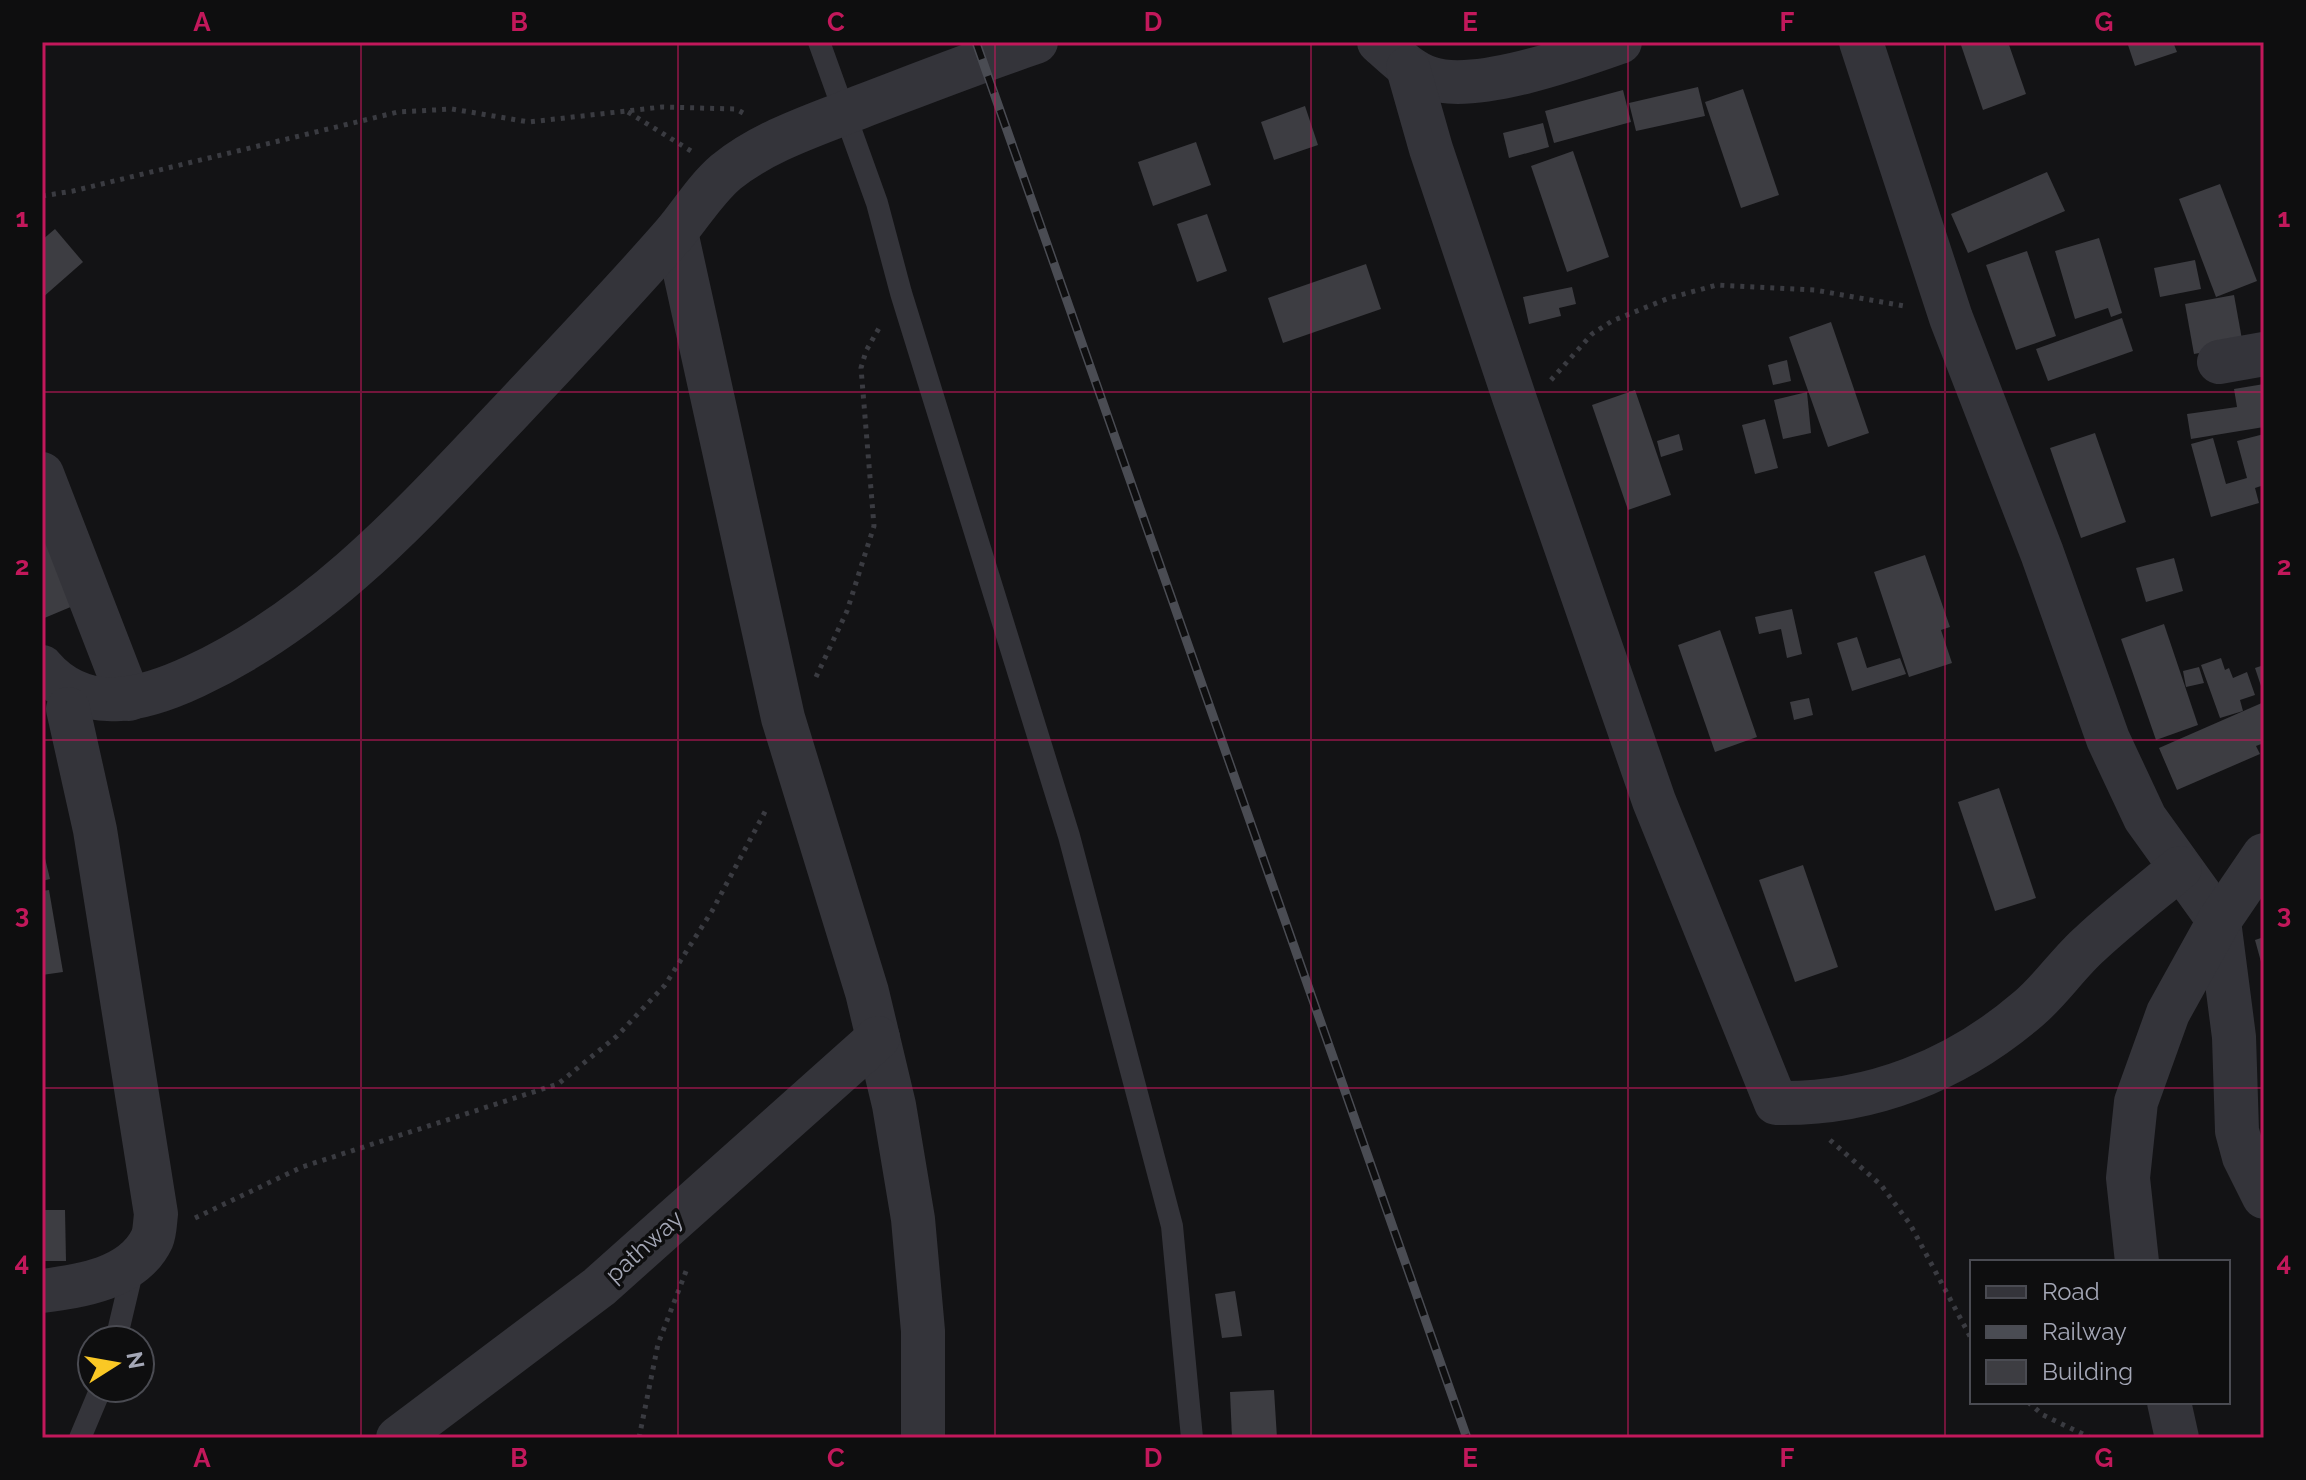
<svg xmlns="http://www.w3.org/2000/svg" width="2306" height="1480" viewBox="0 0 2306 1480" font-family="Raleway,sans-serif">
<rect width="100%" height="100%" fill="#131315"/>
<g fill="#3d3d42">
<path d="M1960 42H2008L2026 94 1983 110Z"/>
<path d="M2127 42H2173L2177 52 2135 66Z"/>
<path d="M1698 87 1705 116 1636 131 1629 103Z"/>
<path d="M1743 89 1779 195 1741 208 1705 102Z"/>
<path d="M1623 90 1631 122 1554 143 1545 111Z"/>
<path d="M1305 106 1318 145 1274 160 1261 122Z"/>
<path d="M1543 123 1549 147 1509 158 1503 133Z"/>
<path d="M1196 142 1211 185 1153 206 1138 162Z"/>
<path d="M1573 151 1609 257 1567 272 1531 166Z"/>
<path d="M2047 172 2065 211 1968 253 1951 214Z"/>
<path d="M2220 184 2257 281 2216 297 2179 199Z"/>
<path d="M1207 214 1227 271 1197 282 1177 224Z"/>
<path d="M55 229 83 262 42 298V240Z"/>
<path d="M2099 238 2122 313 2111 317 2108 308 2075 319 2055 251Z"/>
<path d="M2027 251 2056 336 2016 350 1986 265Z"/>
<path d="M2195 260 2201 289 2160 297 2154 268Z"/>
<path d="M1366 264 1381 309 1283 343 1268 298Z"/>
<path d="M1572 287 1576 304 1559 308 1561 316 1529 324 1523 297Z"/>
<path d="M2234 295 2243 345 2194 354 2185 304Z"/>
<path d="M2122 318 2133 351 2048 381 2036 349Z"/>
<path d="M1831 322 1869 433 1828 447 1789 337Z"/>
<path d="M1787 360 1791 381 1773 385 1768 365Z"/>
<path d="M2264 384V427L2191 439 2187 414 2237 407 2234 389Z"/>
<path d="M1635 390 1671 495 1628 510 1592 405Z"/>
<path d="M1807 392 1811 433 1783 439 1774 400Z"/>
<path d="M1765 419 1778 468 1755 474 1742 425Z"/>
<path d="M2095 433 2126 522 2081 538 2050 448Z"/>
<path d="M1679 434 1683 450 1661 457 1657 441Z"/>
<path d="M2264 434V485L2255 488 2259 503 2211 517 2191 444 2213 438 2226 484 2247 478 2237 441Z"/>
<path d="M46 540 73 606 42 619V542Z"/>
<path d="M1925 555 1950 627 1941 630 1952 663 1909 677 1874 572Z"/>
<path d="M2174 558 2183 591 2146 602 2136 568Z"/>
<path d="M1792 609 1802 654 1787 658 1781 629 1759 634 1755 617Z"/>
<path d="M2164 624 2198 725 2156 740 2121 639Z"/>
<path d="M1720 630 1757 737 1715 752 1678 645Z"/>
<path d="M1857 637 1867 668 1900 658 1906 674 1852 691 1837 643Z"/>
<path d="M2221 658 2225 670 2229 668 2233 678 2247 672 2255 695 2240 700 2243 711 2220 718 2201 665Z"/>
<path d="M2264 665V685L2261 686 2255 668Z"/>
<path d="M2199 667 2204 683 2186 687 2183 671Z"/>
<path d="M1809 698 1813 715 1794 720 1790 702Z"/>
<path d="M2264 702V743L2256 746 2260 754 2177 790 2159 748Z"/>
<path d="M1999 788 2036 898 1995 911 1958 802Z"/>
<path d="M42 846 50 879 42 881Z"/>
<path d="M1803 865 1838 967 1795 982 1759 880Z"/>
<path d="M49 890 63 972 42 975V891Z"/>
<path d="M2264 937V969H2263L2255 940Z"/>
<path d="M42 1210H65L66 1261H42Z"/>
<path d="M1235 1291 1242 1336 1222 1338 1215 1294Z"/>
<path d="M1274 1390 1277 1438H1232L1230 1392Z"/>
</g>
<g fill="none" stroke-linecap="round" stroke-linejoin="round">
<g stroke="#3a3b41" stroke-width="5" stroke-dasharray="4 6" stroke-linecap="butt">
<path d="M628 112 691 151"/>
<path d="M42 196 73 191 398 112 452 109 529 122 662 107 736 109 743 113"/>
<path d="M1551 380 1592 334 1612 321 1669 298 1717 285 1815 290 1904 306"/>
<path d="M816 677 847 611 874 526 861 368 866 351 879 328"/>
<path d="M1830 1140 1881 1185 1910 1224 1972 1340"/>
<path d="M195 1218 302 1167 558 1084 617 1036 665 985 712 911 767 808"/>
<path d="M2028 1402 2043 1415 2091 1438"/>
<path d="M639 1438 658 1344 688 1266"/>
</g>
<g stroke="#34343a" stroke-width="22">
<path d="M819 42 877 203 901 293 1069 836 1172 1226 1192 1438"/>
<path d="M116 1340 134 1264"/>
<path d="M80 1438 101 1388"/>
</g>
<g stroke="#34343a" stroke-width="44">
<path d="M1379 42C1395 56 1409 71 1429 78 1475 94 1575 58 1620 42"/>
<path d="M1861 42 1951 318 2042 553 2108 739 2145 818 2219 921 2234 1037 2237 1131 2244 1157 2264 1197"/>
<path d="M1408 68 1431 149 1515 400 1654 801 1776 1103C1870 1105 1957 1070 2028 1009 2051 990 2068 963 2091 943 2119 917 2150 893 2180 868"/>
<path d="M676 232 783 718 867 992 894 1105 913 1219 923 1331V1438"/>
<path d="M2219 362 2264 354"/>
<path d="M42 474 129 699"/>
<path d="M42 667C85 717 144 700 195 676 323 616 414 513 509 413 564 354 621 295 674 234 691 214 705 190 726 172 764 141 815 125 860 107 918 85 976 62 1036 42"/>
<path d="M2137 1262 2128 1178 2136 1102 2168 1013 2219 921 2264 855"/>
<path d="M42 1291C80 1286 133 1279 152 1239 155 1232 155 1221 156 1214L95 830 68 709"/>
<path d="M2169 1402 2177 1438"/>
<path d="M398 1438 599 1287 878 1038"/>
</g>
<defs>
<path id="rail" d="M976 42 1467 1438"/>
</defs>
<use href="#rail" stroke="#4a4c53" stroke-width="9"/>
<use href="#rail" stroke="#0e0e0f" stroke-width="6" stroke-dasharray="18" stroke-linecap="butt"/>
</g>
<path fill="none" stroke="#c2185b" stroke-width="2" stroke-opacity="0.55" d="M361 42V1438M678 42V1438M995 42V1438M1311 42V1438M1628 42V1438M1945 42V1438M42 392H2264M42 740H2264M42 1088H2264"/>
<g text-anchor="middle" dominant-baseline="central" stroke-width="7" stroke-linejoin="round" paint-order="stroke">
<g font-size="24" fill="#a4a7b6" stroke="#0e0e0f">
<text transform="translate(644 1246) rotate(-42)">pathway</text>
</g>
</g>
<rect width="2306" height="1480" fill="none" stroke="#0e0e0f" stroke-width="88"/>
<rect x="1970" y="1260" width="260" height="144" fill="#0e0e0f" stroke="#4a4b52" stroke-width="2"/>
<rect x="1986" y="1286" width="40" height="12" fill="#34343a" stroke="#4a4b52" stroke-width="2"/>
<text x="2042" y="1300" font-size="24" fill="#a4a7b6">Road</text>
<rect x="1986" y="1326" width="40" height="12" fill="#4a4c53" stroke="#4a4b52" stroke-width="2"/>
<text x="2042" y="1340" font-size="24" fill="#a4a7b6">Railway</text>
<rect x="1986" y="1360" width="40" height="24" fill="#3d3d42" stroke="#4a4b52" stroke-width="2"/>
<text x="2042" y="1380" font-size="24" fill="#a4a7b6">Building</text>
<g transform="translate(116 1364) rotate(79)"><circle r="38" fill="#0e0e0f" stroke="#4a4b52" stroke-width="2"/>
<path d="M0-6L14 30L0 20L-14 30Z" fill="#fac825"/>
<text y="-12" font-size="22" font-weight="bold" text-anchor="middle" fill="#a4a7b6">N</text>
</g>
<rect x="44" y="44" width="2218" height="1392" fill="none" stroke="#c2185b" stroke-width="3"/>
<g font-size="26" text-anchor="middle" font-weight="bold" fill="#c2185b">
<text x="202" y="31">A</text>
<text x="519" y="31">B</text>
<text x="836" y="31">C</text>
<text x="1153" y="31">D</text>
<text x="1470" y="31">E</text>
<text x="1787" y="31">F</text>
<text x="2104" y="31">G</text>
<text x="22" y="227">1</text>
<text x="2284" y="227">1</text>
<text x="22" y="575">2</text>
<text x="2284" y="575">2</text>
<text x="22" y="923">3</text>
<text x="2284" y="923">3</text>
<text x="22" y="1271">4</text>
<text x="2284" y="1271">4</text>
<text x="202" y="1467">A</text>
<text x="519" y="1467">B</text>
<text x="836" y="1467">C</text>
<text x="1153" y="1467">D</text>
<text x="1470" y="1467">E</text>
<text x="1787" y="1467">F</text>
<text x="2104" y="1467">G</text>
</g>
</svg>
